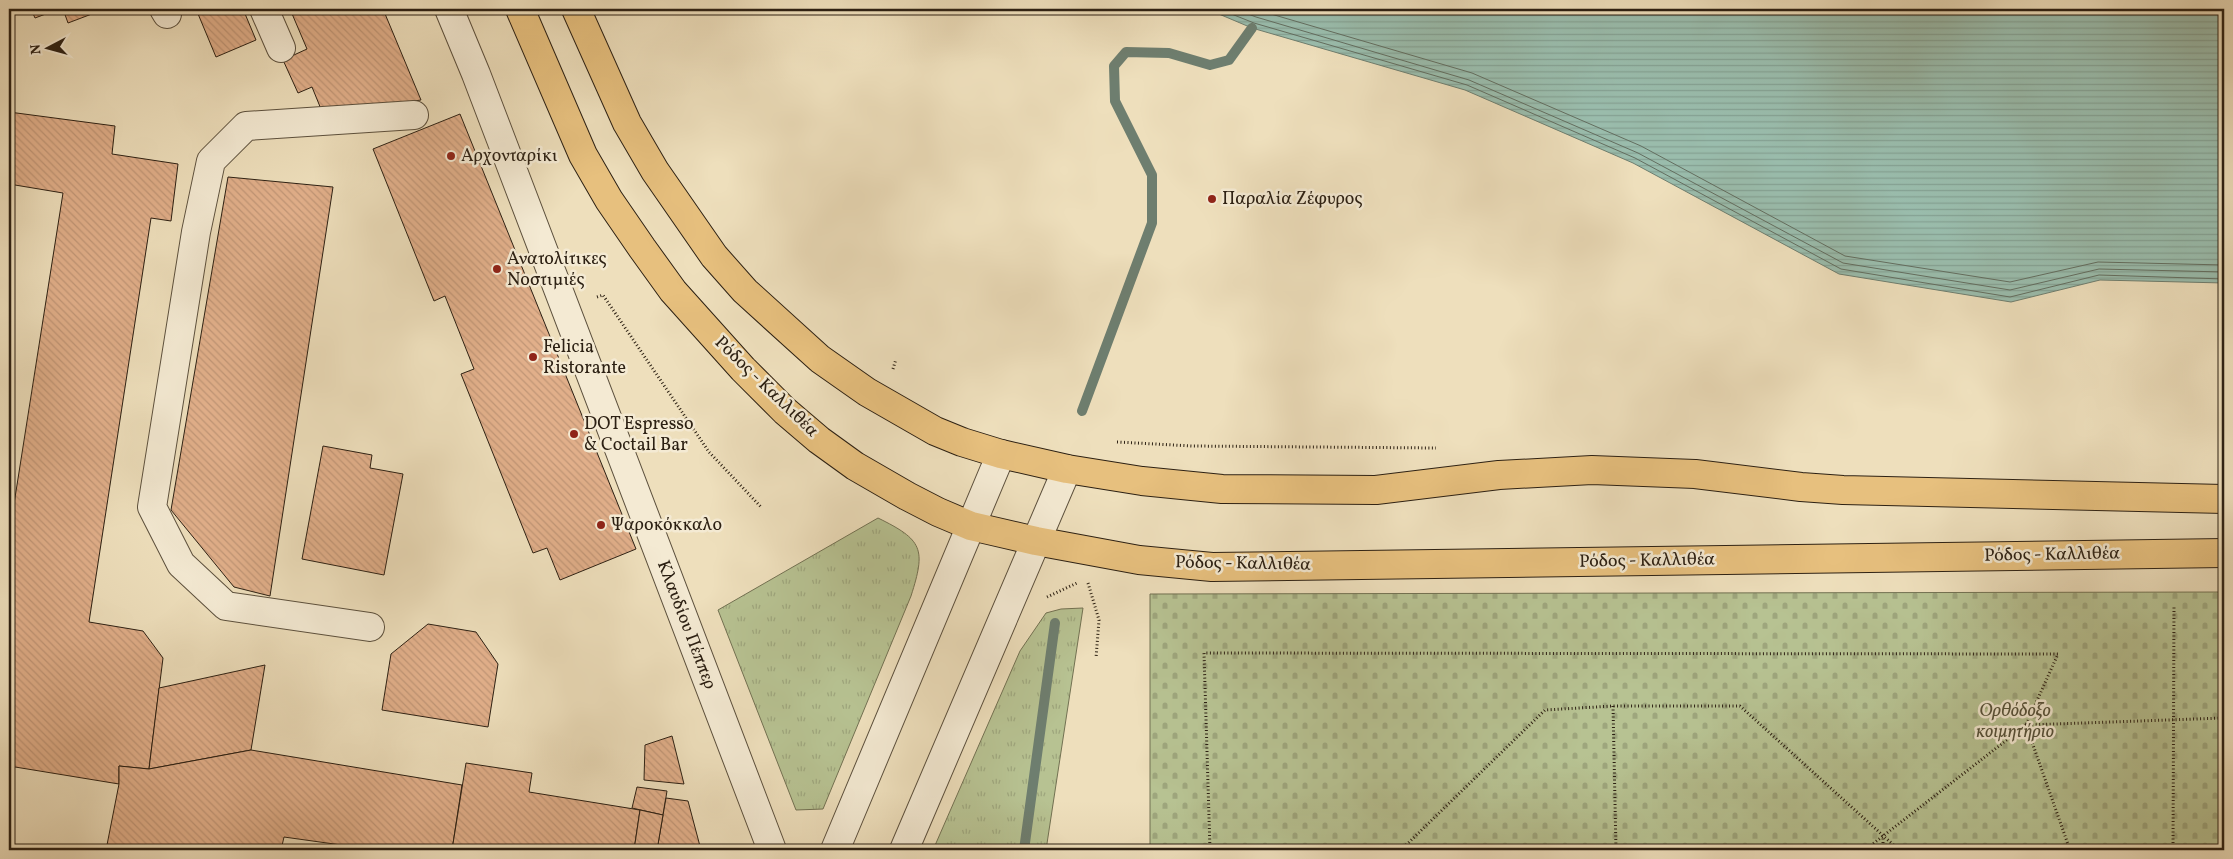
<svg xmlns="http://www.w3.org/2000/svg" width="2233" height="859" viewBox="0 0 2233 859" font-family="Vollkorn,serif">
<defs>
<pattern id="grass-tufts" width="24" height="20" patternUnits="userSpaceOnUse" patternTransform="scale(1.25)"><rect width="24" height="20" fill="#b7c292"/><path d="M3 7l-1-3M5 7V3M7 7l1-3M15 17l-1-3M17 17v-4M19 17l1-3" fill="none" stroke="#9ea67d"/></pattern>
<pattern id="cemetery-stones" width="16" height="16" patternUnits="userSpaceOnUse" patternTransform="scale(1.25)"><rect width="16" height="16" fill="#b7c292"/><path d="M2 7V4a2 2 0 0 1 4 0v3zM10 15v-3a2 2 0 0 1 4 0v3z" fill="#9ea67d"/></pattern>
<pattern id="water-rules" width="6" height="5" patternUnits="userSpaceOnUse" patternTransform="scale(1.25)"><rect width="6" height="5" fill="#9abdad"/><path d="M0 2.5h6" fill="none" stroke="#85a294"/></pattern>
<pattern id="building-back-hatch" width="6" height="6" patternUnits="userSpaceOnUse" patternTransform="scale(1.25)"><rect width="6" height="6" fill="#e1af8a"/><path d="M-1 5l2 2M0 0l6 6M5-1l2 2" fill="none" stroke="#c19676"/></pattern>
</defs>
<rect width="100%" height="100%" fill="#eedfbc"/>
<filter id="stains"><feTurbulence type="fractalNoise" baseFrequency=".004" numOctaves="4"/><feColorMatrix values="0 0 0 0 .2 0 0 0 0 .09 0 0 0 0 .02 0 0 0 .5 -.17"/></filter>
<radialGradient id="worn" r=".72"><stop offset=".6" stop-color="#630" stop-opacity="0"/><stop offset="1" stop-color="#630" stop-opacity=".3"/></radialGradient>
<g fill="url(#grass-tufts)" stroke="#727152">
<path d="M878 518C923 540 926 549 911 596L823 809 796 810 718 610Z"/>
<path d="M1083 608 1046 850H933L1020 651 1046 613 1061 609Z"/>
</g>
<path fill="url(#cemetery-stones)" stroke="#727152" d="M2224 592V850H1150V594Z"/>
<path fill="url(#water-rules)" stroke="#6e7e6f" d="M1207 9H2224V283L2100 280 2011 302 1839 274 1633 163 1465 90 1252 28Z"/>
<g fill="none" stroke-linecap="round" stroke-linejoin="round">
<g stroke="#636e60" stroke-width="1">
<path d="M1219 9 1254 23 1467 85 1635 158 1841 269 2010 297 2099 275 2224 279"/>
<path d="M1235 9 1256 17 1469 80 1638 153 1843 263 2010 290 2099 269 2224 272"/>
<path d="M1254 9 1472 73 1641 146 1845 256 2010 282 2098 262 2224 265"/>
</g>
<g stroke="#6e7e6f" stroke-width="10">
<path d="M1082 411 1152 223V175L1115 101 1114 66 1126 52 1169 53 1210 65 1229 60 1252 28"/>
<path d="M1024 850 1055 623"/>
</g>
</g>
<g fill="url(#building-back-hatch)" stroke="#2c2013">
<path d="M31 9H59L35 18Z"/>
<path d="M63 9H105L68 23Z"/>
<path d="M196 9H243L256 40 216 57Z"/>
<path d="M290 9H383L421 100 323 114 312 87 298 93 283 60 307 49Z"/>
<path d="M9 112 115 126 112 154 178 164 171 221 151 218 89 622 143 631 163 658 149 769 119 766V784L9 766V503L14 504 63 193 9 184 14 147 9 146Z"/>
<path d="M460 114 636 549 560 580 547 548 533 553 461 374 474 369 445 296 434 301 373 149Z"/>
<path d="M228 177 333 187 270 596 234 587 171 510Z"/>
<path d="M323 446 372 455 370 468 403 474 384 575 302 559Z"/>
<path d="M428 624 476 632 498 664 488 727 382 710 391 654Z"/>
<path d="M265 665 251 750 149 769 159 688Z"/>
<path d="M672 736 684 784 644 780 645 745Z"/>
<path d="M251 750 462 785 452 850H377L284 837 281 850H106L119 784V766L149 769Z"/>
<path d="M466 763 532 773 529 792 640 810 634 850H452Z"/>
<path d="M637 787 667 791 663 815 632 808Z"/>
<path d="M666 798 688 801 701 850H657Z"/>
<path d="M640 810 663 815 657 850H634Z"/>
</g>
<g fill="none" stroke-linecap="round" stroke-linejoin="round">
<defs>
<g id="minor">
<path d="M164 9 167 14"/>
<path d="M264 9 281 48"/>
<path d="M449 9 476 74 772 850"/>
<path d="M370 627 226 606 181 564 152 507 196 232 211 161 246 126 414 115"/>
<path d="M835 850 1001 454"/>
<path d="M904 850 1067 469"/>
</g>
<g id="major">
<path d="M520 9 583 155 609 200 642 248 673 291 743 369 785 411 819 440 855 466 907 496 938 512 971 526 1036 541 1139 560 1212 567 2224 553"/>
<path d="M576 9 627 123 655 171 714 256 745 291 820 359 867 392 935 431 962 442 1001 454 1067 469 1142 481 1222 489 1376 490 1499 475 1592 470 1695 474 1801 487 1843 490 2224 499"/>
</g>
</defs>
<use href="#minor" stroke="#5c503d" stroke-width="30"/>
<use href="#major" stroke="#2c2013" stroke-width="30"/>
<g stroke="#2c2013" stroke-width="3" stroke-dasharray="1 2.5" stroke-linecap="butt">
<path d="M597 297 603 295 709 452 761 507"/>
<path d="M893 369 896 359"/>
<path d="M1117 442 1192 446 1436 448"/>
<path d="M1088 583 1099 620 1096 658"/>
<path d="M1047 597 1077 583"/>
<path d="M1613 706 1616 850"/>
<path d="M1210 850 1204 653 2058 654 2026 725 2070 850"/>
<path d="M1401 850 1545 710 1613 706H1740L1899 850"/>
<path d="M1865 850 2026 725 2224 718"/>
<path d="M1883 850V836"/>
<path d="M2173 850 2174 607"/>
</g>
<use href="#minor" stroke="#f4ead3" stroke-width="28"/>
<use href="#major" stroke="#e7c07e" stroke-width="28"/>
</g>
<g fill="#8f2418" stroke="#f4ead3" stroke-width="2">
<circle cx="451" cy="156" r="5"/>
<circle cx="1212" cy="199" r="5"/>
<circle cx="497" cy="269" r="5"/>
<circle cx="533" cy="357" r="5"/>
<circle cx="574" cy="434" r="5"/>
<circle cx="601" cy="525" r="5"/>
</g>
<g text-anchor="middle" dominant-baseline="central" stroke-width="5" stroke-linejoin="round" paint-order="stroke">
<g font-size="18" fill="#2c2013" stroke="#f4ead3" text-anchor="start">
<text x="461" y="156">Αρχονταρίκι</text>
<text x="1222" y="199">Παραλία Ζέφυρος</text>
<text x="507" y="259">Ανατολίτικες<tspan x="507" dy="21">Νοστιμιές</tspan></text>
<text x="543" y="347">Felicia<tspan x="543" dy="21">Ristorante</tspan></text>
<text x="584" y="424">DOT Espresso<tspan x="584" dy="21">&amp; Coctail Bar</tspan></text>
<text x="611" y="525">Ψαροκόκκαλο</text>
</g>
<g font-size="18" fill="#2c2013" stroke="#f4ead3">
<text transform="translate(766 387) rotate(44)">Ρόδος - Καλλιθέα</text>
<text transform="translate(2052 555) rotate(-1)">Ρόδος - Καλλιθέα</text>
<text transform="translate(1647 561) rotate(-1)">Ρόδος - Καλλιθέα</text>
<text transform="translate(1243 564) rotate(1)">Ρόδος - Καλλιθέα</text>
<text transform="translate(686 625) rotate(69)">Κλαυδίου Πέππερ</text>
</g>
<g font-size="18" font-style="italic" fill="#565139" stroke="#f4ead3">
<text x="2015" y="711">Ορθόδοξο<tspan x="2015" dy="21">κοιμητήριο</tspan></text>
</g>
</g>
<rect width="2233" height="859" fill="none" stroke="#eedfbc" stroke-width="30"/>
<rect x="10" y="10" width="2213" height="839" fill="none" stroke="#2c2013" stroke-width="2.5"/>
<rect x="15" y="15" width="2203" height="829" fill="none" stroke="#2c2013"/>
<g transform="translate(48 48) rotate(264)" stroke="#f4ead3" stroke-width="4" paint-order="stroke">
<path d="M0-4L9 19L0 12L-9 19Z" fill="#2c2013"/>
<text y="-8" font-size="14" font-weight="bold" text-anchor="middle" fill="#2c2013">N</text>
</g>
<rect width="100%" height="100%" filter="url(#stains)"/>
<rect width="100%" height="100%" fill="url(#worn)"/>
</svg>
